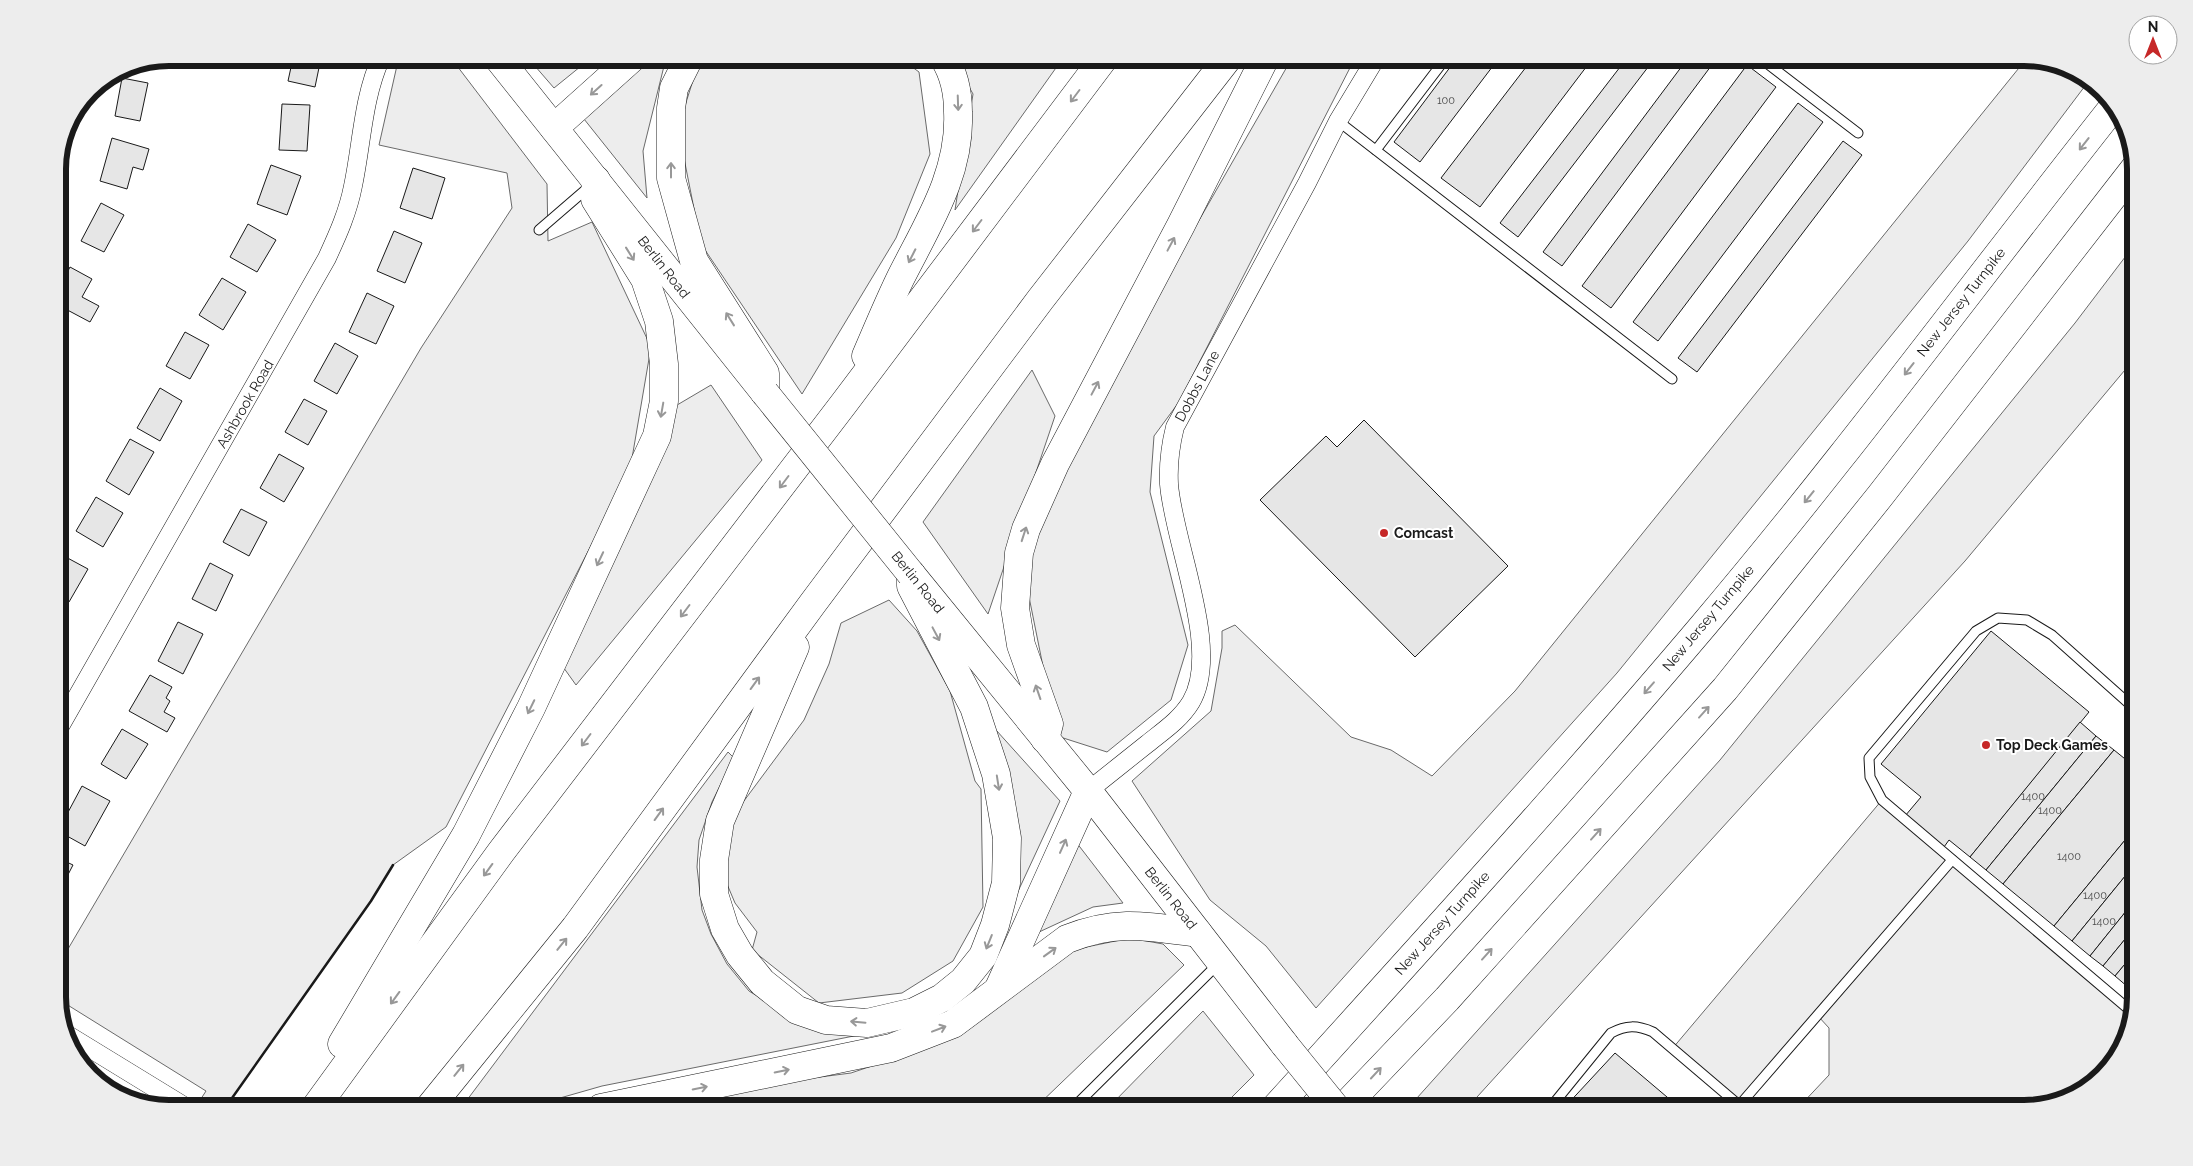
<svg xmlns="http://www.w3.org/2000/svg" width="2193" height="1166" viewBox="0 0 2193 1166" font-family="Raleway,sans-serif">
<rect width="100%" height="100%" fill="#fff"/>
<g fill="#ededed" stroke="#6a6a6a">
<path d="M402 58H451L547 184 548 241 592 222 651 347 630 470 446 827 393 865 371 901 225 1108H195L206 1091 58 999V966L421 348 512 208 507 173 379 145 398 61Z"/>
<path d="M528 58H591L554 88Z"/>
<path d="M650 58H666L643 151 647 198 584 119Z"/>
<path d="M700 58H900L919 72 930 154 896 238 802 394 701 244 678 128Z"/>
<path d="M953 58H1063L955 210 973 94Z"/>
<path d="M1292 58H1355L1179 402 1154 436 1150 492 1188 645 1171 700 1107 752 1057 736 1023 567 1063 468 1119 360Z"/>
<path d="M2027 58 2073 69 2088 82 1968 241 1617 673 1316 1008 1266 946 1210 900 1132 781 1211 711 1222 648V631L1235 625 1351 737 1391 750 1432 776 1515 691Z"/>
<path d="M2135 244V358L1965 561 1467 1108H1408L1720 760 2075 323Z"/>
<path d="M1032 370 1055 416 988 614 923 522Z"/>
<path d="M711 385 762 460 576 685 561 664 672 408Z"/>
<path d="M889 600 917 631 950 691 975 781 981 789 983 907 953 961 902 993 819 1003 752 950 757 932 735 903 724 877 735 813 804 720 829 664 841 623Z"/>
<path d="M996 730 1060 801 1001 928 1016 829Z"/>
<path d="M728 752 734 758 712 802 699 840 697 867 702 910 711 934 727 964 749 991 776 1008 884 1030 602 1086 525 1108H461Z"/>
<path d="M1882 800 2132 1012 2124 1046 2085 1090 2024 1108H1798L1829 1075V1028L1818 1016 1740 1106 1672 1049Z"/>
<path d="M1073 838 1123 903 1093 907 1039 932Z"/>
<path d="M1130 938 1163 944 1184 965 1035 1108H793L781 1107 776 1108H664L750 1086 851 1073 960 1036 1072 950Z"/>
<path d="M1203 1011 1254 1075 1221 1108H1108Z"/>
<path d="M92 1073 135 1100 120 1097Z"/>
</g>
<g fill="#e6e6e6" stroke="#1a1a1a">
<path d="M293 58H321L315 87 288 81Z"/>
<path d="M1457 58H1499L1420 162 1394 142Z"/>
<path d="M1533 58H1593L1480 207 1441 178Z"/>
<path d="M1627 58H1655L1518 237 1500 223Z"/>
<path d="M1688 58H1717L1562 266 1543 252Z"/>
<path d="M1747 65 1776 87 1611 308 1582 286Z"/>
<path d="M122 78 148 83 140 121 115 116Z"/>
<path d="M1798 103 1823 122 1658 341 1633 322Z"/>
<path d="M282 104 310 105 307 151 279 150Z"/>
<path d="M112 138 149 149 143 170 133 167 127 189 100 181Z"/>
<path d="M1843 141 1862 155 1697 372 1678 358Z"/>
<path d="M271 165 301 176 287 215 257 204Z"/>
<path d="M413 168 445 178 432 219 400 208Z"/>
<path d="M101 203 124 215 104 252 81 241Z"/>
<path d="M248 224 276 240 257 272 230 257Z"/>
<path d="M394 231 422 243 405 283 377 271Z"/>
<path d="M70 267 92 279 82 297 99 306 90 322 58 305V290Z"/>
<path d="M222 278 246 292 223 330 199 315Z"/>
<path d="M367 293 394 306 376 344 349 332Z"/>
<path d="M58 332 64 335 58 347Z"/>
<path d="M185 332 209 345 190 379 166 366Z"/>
<path d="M335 343 358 356 337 394 314 381Z"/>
<path d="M160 388 182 401 160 441 137 428Z"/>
<path d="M304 399 327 411 308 445 285 432Z"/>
<path d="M1364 420 1508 566 1415 657 1260 500 1326 436 1337 447Z"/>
<path d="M130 439 154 452 129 495 106 481Z"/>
<path d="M279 454 304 468 284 502 260 488Z"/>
<path d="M96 497 123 513 103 547 76 531Z"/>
<path d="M241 509 267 522 249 556 223 542Z"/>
<path d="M62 555 88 569 69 602 58 595V562Z"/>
<path d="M210 563 233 575 216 611 192 599Z"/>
<path d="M178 622 203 634 183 674 158 661Z"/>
<path d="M1991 631 2089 712 1970 857 1949 840 1944 847 1905 816 1921 797 1881 764Z"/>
<path d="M150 675 172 687 166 698 170 701 164 712 175 718 167 732 129 711Z"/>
<path d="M2080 722 2096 736 1986 870 1970 857Z"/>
<path d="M122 729 148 744 126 779 101 764Z"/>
<path d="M2096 736 2114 750 2003 884 1986 870Z"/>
<path d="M2114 750 2135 767V828L2054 926 2003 884Z"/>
<path d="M82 786 110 801 85 846 58 831Z"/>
<path d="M2135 828V864L2072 941 2054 926Z"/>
<path d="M58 858 73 865 59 892H58Z"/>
<path d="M2135 864V900L2090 956 2072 941Z"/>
<path d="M2135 900V927L2103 966 2090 956Z"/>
<path d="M2135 927V952L2115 976 2103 966Z"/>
<path d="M2135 952V993L2115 976Z"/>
<path d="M1615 1053 1680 1108H1564Z"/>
</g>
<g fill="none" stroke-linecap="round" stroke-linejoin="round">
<defs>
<g id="service">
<path d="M1760 58 1858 133"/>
<path d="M1338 121 1672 379"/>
<path d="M1376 150 1446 58"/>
<path d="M539 230 590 186"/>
<path d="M2132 1012 1882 800 1870 777 1869 758 1976 631 1998 618 2027 620 2052 635 2135 709"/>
<path d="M1073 1108 1218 964"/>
<path d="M1550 1108 1611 1033C1626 1025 1637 1025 1653 1032L1740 1106"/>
<path d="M1737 1108 1952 860"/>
</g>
<g id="minor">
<path d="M58 730 327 258C338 234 348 212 353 186 362 143 363 97 381 58"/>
<path d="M1088 791C1108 775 1127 760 1147 744 1163 731 1180 720 1191 702 1222 650 1173 542 1169 484 1168 464 1170 447 1175 427L1307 183 1338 121 1376 58"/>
<path d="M68 1035 184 1106 182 1108"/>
</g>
<g id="primary">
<path d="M498 58 765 393"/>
<path d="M911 574 1088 791 1285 1045"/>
</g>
<g id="motorway">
<path d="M689 58 674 88 671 108V178L694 261 765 373V393"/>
<path d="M554 128 632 58"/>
<path d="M866 356C877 330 888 304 900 279 927 225 961 174 958 112 958 92 954 74 944 58"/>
<path d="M795 647 720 821 714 860V894L725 929 740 955 762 982 797 1010 826 1020 867 1023 914 1012 942 998 963 981 983 956 995 925 1006 883 1007 838 996 774 974 707 911 586V574"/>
<path d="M1045 739 1049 724 1021 645 1015 608 1019 553 1026 529 1055 464 1181 225 1265 58"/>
<path d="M999 988 1088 791"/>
<path d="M342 1044 466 835 531 708 657 436 664 401V364L659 321 645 279 595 199 596 180"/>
<path d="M315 1108 501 852 845 402 1104 58"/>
<path d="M429 1108 575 928 813 603 1040 300 1228 58"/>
<path d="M601 1108 891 1048 953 1024 1067 939C1116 919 1147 926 1198 933"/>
<path d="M1275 1108C1419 949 1564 790 1703 626 1846 457 1977 279 2114 106"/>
<path d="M1343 1108 1447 999 1725 689 1880 496 2135 168"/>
</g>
</defs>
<use href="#service" stroke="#1a1a1a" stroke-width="11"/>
<use href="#minor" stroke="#1a1a1a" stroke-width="19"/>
<use href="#primary" stroke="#1a1a1a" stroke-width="29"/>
<use href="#motorway" stroke="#1a1a1a" stroke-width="29"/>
<use href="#service" stroke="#fff" stroke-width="9"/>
<use href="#minor" stroke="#fff" stroke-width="18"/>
<use href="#primary" stroke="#fff" stroke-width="28"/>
<use href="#motorway" stroke="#fff" stroke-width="28"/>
<defs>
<g id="primary-bridge">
<path d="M765 393 911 574"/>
<path d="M1285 1045 1336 1108"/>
</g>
</defs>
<use href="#primary-bridge" stroke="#1a1a1a" stroke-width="29" stroke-linecap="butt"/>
<use href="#primary-bridge" stroke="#fff" stroke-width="28"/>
<path stroke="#1a1a1a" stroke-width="2.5" d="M225 1108 371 901 393 865"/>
</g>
<defs><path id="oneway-shaft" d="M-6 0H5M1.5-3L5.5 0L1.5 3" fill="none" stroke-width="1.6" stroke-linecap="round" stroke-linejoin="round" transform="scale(1.25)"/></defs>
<g stroke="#989898">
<use href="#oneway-shaft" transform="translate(596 90) rotate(138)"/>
<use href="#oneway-shaft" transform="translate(1075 96) rotate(127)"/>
<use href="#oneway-shaft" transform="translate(958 103) rotate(88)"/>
<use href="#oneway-shaft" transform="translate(2084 144) rotate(128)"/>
<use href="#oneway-shaft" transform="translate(671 170) rotate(-90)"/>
<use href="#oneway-shaft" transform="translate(977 226) rotate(127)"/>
<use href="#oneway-shaft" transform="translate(1171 244) rotate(-62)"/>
<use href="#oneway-shaft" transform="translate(630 254) rotate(58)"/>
<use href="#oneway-shaft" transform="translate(912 256) rotate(117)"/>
<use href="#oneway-shaft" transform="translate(730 319) rotate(-122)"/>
<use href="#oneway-shaft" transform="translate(1909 369) rotate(128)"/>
<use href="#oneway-shaft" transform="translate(1095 388) rotate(-62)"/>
<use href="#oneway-shaft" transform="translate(662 410) rotate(100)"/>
<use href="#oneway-shaft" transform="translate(784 482) rotate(127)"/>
<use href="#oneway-shaft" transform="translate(1809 497) rotate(129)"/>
<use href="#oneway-shaft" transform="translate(1024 534) rotate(-72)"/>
<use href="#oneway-shaft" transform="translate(600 559) rotate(115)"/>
<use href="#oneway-shaft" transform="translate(685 611) rotate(127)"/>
<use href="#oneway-shaft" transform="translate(936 634) rotate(62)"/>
<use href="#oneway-shaft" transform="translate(755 683) rotate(-54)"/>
<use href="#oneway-shaft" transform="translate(1649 688) rotate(131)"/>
<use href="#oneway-shaft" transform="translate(1038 692) rotate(-109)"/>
<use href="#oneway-shaft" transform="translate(531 707) rotate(116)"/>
<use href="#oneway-shaft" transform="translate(1704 712) rotate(-48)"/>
<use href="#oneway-shaft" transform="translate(586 740) rotate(127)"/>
<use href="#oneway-shaft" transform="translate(998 783) rotate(81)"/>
<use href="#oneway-shaft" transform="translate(659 814) rotate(-54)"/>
<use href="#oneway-shaft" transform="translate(1596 834) rotate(-48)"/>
<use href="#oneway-shaft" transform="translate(1063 846) rotate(-66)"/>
<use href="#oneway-shaft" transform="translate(488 870) rotate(126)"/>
<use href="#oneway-shaft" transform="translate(989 942) rotate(112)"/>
<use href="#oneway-shaft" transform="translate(562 944) rotate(-51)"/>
<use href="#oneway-shaft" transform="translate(1050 952) rotate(-36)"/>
<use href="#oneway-shaft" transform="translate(1487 954) rotate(-48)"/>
<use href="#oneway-shaft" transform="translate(395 998) rotate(126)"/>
<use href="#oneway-shaft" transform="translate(858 1022) rotate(-175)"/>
<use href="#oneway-shaft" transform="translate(939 1029) rotate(-21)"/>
<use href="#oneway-shaft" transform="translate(459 1070) rotate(-51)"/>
<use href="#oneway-shaft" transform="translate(782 1071) rotate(-12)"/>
<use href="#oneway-shaft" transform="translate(1376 1073) rotate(-47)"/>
<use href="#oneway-shaft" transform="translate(700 1088) rotate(-11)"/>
</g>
<g fill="#c62828" stroke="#fff" stroke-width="2">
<circle cx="1384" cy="533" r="5"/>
<circle cx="1986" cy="745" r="5"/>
</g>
<g text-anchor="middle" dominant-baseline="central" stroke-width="4" stroke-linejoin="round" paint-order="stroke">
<g font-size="11" fill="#4d4d4d">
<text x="1446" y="100">100</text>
<text x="2033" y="796">1400</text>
<text x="2050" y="810">1400</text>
<text x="2069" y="856">1400</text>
<text x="2095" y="895">1400</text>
<text x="2104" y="921">1400</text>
</g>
<g font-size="14" fill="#1a1a1a" stroke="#fff">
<text transform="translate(664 267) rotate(52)">Berlin Road</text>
<text transform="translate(1961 302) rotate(-52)">New Jersey Turnpike</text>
<text transform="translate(1197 386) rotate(-62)">Dobbs Lane</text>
<text transform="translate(245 404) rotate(-60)">Ashbrook Road</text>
<text transform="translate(918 582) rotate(51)">Berlin Road</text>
<text transform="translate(1708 618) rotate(-50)">New Jersey Turnpike</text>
<text transform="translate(1171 898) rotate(52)">Berlin Road</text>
<text transform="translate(1442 923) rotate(-48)">New Jersey Turnpike</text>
</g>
<g font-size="14" font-weight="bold" fill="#1a1a1a" stroke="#fff" text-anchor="start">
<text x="1394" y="533">Comcast</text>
<text x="1996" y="745">Top Deck Games</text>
</g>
</g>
<path d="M0 0H2193V1166H0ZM169 66H2024A103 103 0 0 1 2127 169V997A103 103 0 0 1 2024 1100H169A103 103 0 0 1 66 997V169A103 103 0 0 1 169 66Z" fill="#ededed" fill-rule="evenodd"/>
<path fill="none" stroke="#1a1a1a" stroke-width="6" d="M169 66H2024A103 103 0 0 1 2127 169V997A103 103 0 0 1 2024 1100H169A103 103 0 0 1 66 997V169A103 103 0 0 1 169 66Z"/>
<g transform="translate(2153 40)"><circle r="24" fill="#ffffff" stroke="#a3a3a3"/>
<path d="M0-4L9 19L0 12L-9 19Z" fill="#c62828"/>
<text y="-8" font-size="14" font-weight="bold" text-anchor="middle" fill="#1a1a1a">N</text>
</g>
</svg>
